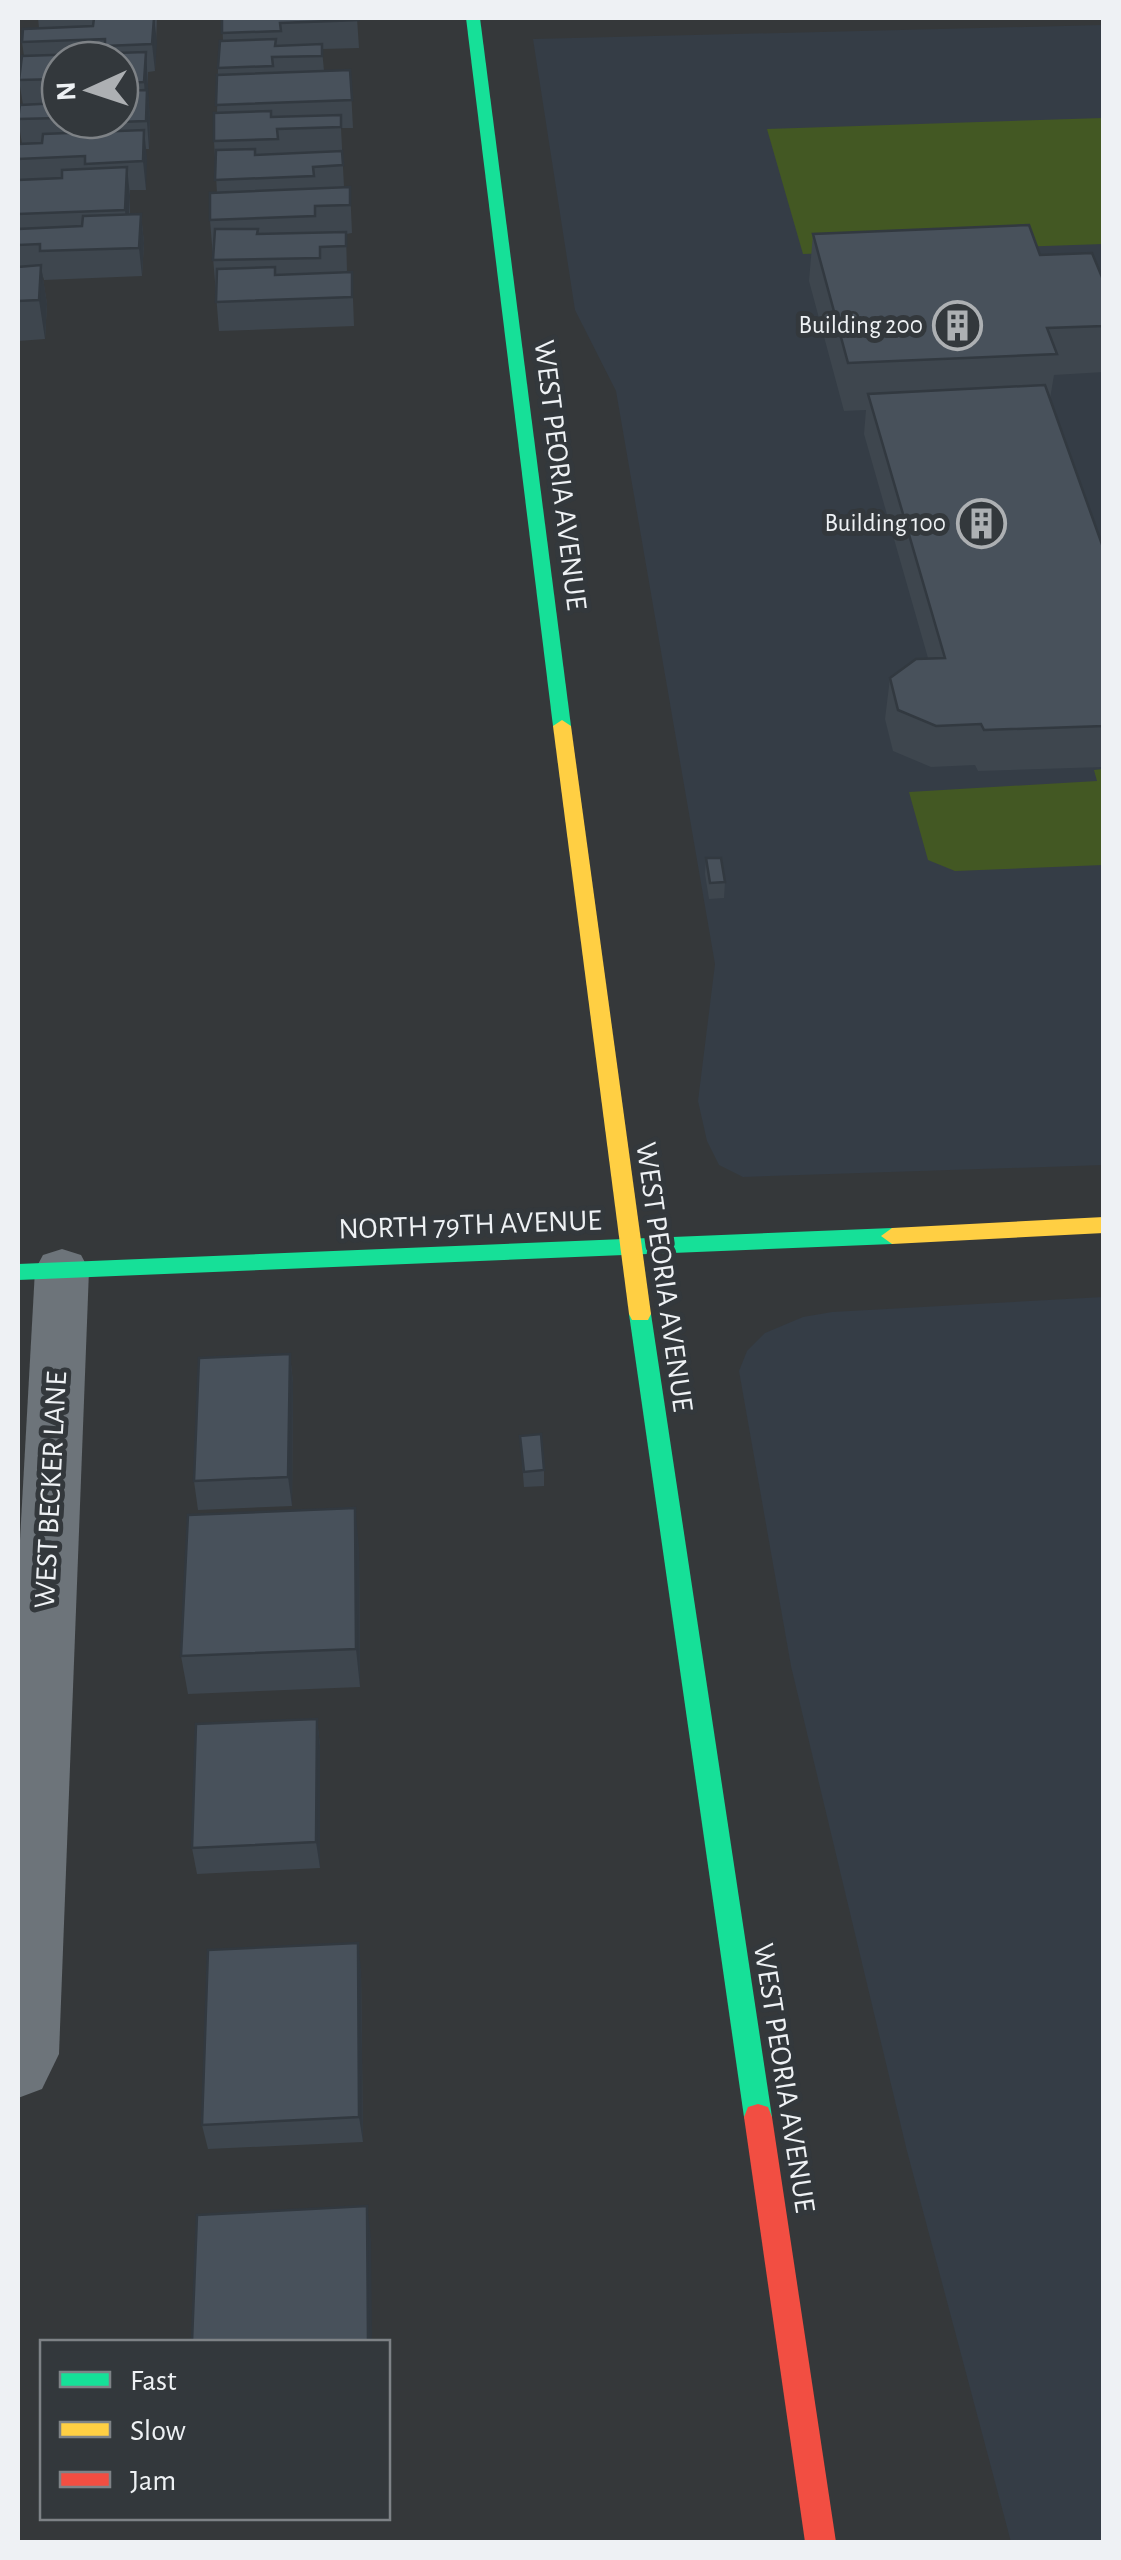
<svg xmlns="http://www.w3.org/2000/svg" width="1121" height="2560" viewBox="0 0 1121 2560" font-family="'Alegreya Sans',sans-serif">
<rect width="100%" height="100%" fill="#35383a"/>
<g fill="#353d46">
<path d="M1103 25V1165L743 1177 719 1165 707 1141 698 1101 715 964 616 391 575 310 533 39Z"/>
<path d="M1103 1297V2542H1011L907 2151 791 1666 739 1371 747 1351 765 1333 803 1317 832 1312Z"/>
</g>
<g fill="#435823">
<path d="M1103 118V244L803 254 767 129Z"/>
<path d="M1103 769V865L955 871 928 860 909 792 1097 781 1094 770Z"/>
</g>
<g fill="none" stroke-linecap="round" stroke-linejoin="round">
<path fill="#6d747a" fill-rule="evenodd" d="M62 1249 81 1255 89 1270 59 2054 42 2089 18 2098V1576L35 1270 43 1255Z"/>
<g fill="#16e098" fill-rule="evenodd">
<path d="M466 18H480L571 726 562 732 553 726Z"/>
<path d="M892 1228 903 1236 892 1244 18 1280V1264Z"/>
<path d="M640 1305 648 1308 651 1314 772 2117 768 2127 758 2130 748 2127 744 2117 629 1314 632 1308Z"/>
</g>
<g fill="#ffcf43" fill-rule="evenodd">
<path d="M562 720 571 726 651 1314 648 1320H632L629 1314 553 726Z"/>
<path d="M1104 1217V1233L892 1244 881 1236 892 1228Z"/>
</g>
<path fill="#f24e42" fill-rule="evenodd" d="M758 2104 768 2107 772 2117 836 2542H805L744 2117 748 2107Z"/>
</g>
<g fill="#3e464e" fill-rule="evenodd">
<path d="M38 18H157L155 71 148 72V96L150 118 149 149H146V190H130V215L141 214 144 243 142 276 44 280 42 273 47 304 45 339 18 341V144H22L18 119 23 105 19 80 24 56 22 42 39 28ZM60 60H120V120H60Z"/>
<path d="M222 18H357L359 48 322 49 324 71 350 70 353 128H341L344 187H350L352 233 346 234 347 272H352L354 326 219 331 210 220 217 193 214 141 217 113 218 68 223 41Z"/>
<path d="M813 234 1040 255 1104 282V372L1054 375 1050 399 1104 550V767L978 771 975 765 931 767 893 751 885 719 890 678 928 658 864 434 866 410 844 411 809 281Z"/>
<path d="M706 858 725 882 724 898 709 899 705 874Z"/>
<path d="M290 1354 293 1383 292 1506 198 1510 194 1481Z"/>
<path d="M520 1436 544 1470V1486L524 1487Z"/>
<path d="M359 1547 360 1687 188 1694 181 1656Z"/>
<path d="M317 1719 320 1746V1868L197 1874 192 1848Z"/>
<path d="M361 1969 363 2142 208 2149 202 2125Z"/>
</g>
<g fill="#323940">
<path d="M154 18 157 42 155 71 152 44Z"/>
<path d="M146 52 150 118 149 149 144 82Z"/>
<path d="M144 130 147 158 146 190 143 161Z"/>
<path d="M127 167 130 196 128 238 125 210Z"/>
<path d="M141 214 144 243 142 276 139 248Z"/>
<path d="M41 265 47 304 45 339 39 300Z"/>
<path d="M290 1354 293 1383 292 1506 288 1477Z"/>
<path d="M355 1508 359 1547 360 1687 356 1649Z"/>
<path d="M317 1719 320 1746V1868L316 1842Z"/>
<path d="M358 1943 361 1969 363 2142 359 2117Z"/>
<path d="M367 2206 371 2238 372 2342H368Z"/>
</g>
<g fill="#48515b" stroke="#323940" stroke-width="2.5">
<path d="M94 18H154L152 44 105 46V39L22 42 23 29 93 26Z"/>
<path d="M222 18H357L358 20 280 23 281 31 222 33Z"/>
<path d="M276 39 275 46 322 44V56L272 57 273 66 218 68 220 41Z"/>
<path d="M146 52 144 82 120 83V60H60V79L19 80 22 56Z"/>
<path d="M350 70 352 100 216 105 217 75Z"/>
<path d="M147 90 146 121 64 124 65 120H120V91Z"/>
<path d="M60 103V118L18 119 20 105Z"/>
<path d="M271 111V117L341 115V127L277 129 278 139 214 141V113Z"/>
<path d="M144 130 143 161 85 164V156L18 159V144L42 143 43 134Z"/>
<path d="M255 149V155L342 151 343 165 313 167 314 176 215 180 216 150Z"/>
<path d="M127 167 125 210 18 214V180L62 178V170Z"/>
<path d="M350 187V205L315 206V216L210 220V193Z"/>
<path d="M141 214 139 248 40 251V244L18 245V229L82 226 83 216Z"/>
<path d="M1029 225 1040 255 1092 253 1104 282V326L1047 328 1057 354 848 363 813 234Z"/>
<path d="M215 229H258L257 234 346 232V246L320 247V258L213 260Z"/>
<path d="M41 265 39 300 18 301V267Z"/>
<path d="M275 267V275L352 272V297L216 302 217 269Z"/>
<path d="M1045 385 1104 550V726L984 730 981 724 936 726 898 710 890 678 916 659 945 658 868 394Z"/>
<path d="M706 858H721L725 882 710 883Z"/>
<path d="M290 1354 288 1477 194 1481 199 1358Z"/>
<path d="M541 1434 544 1470 524 1472 520 1436Z"/>
<path d="M355 1508 356 1649 181 1656 188 1515Z"/>
<path d="M317 1719 316 1842 192 1848 196 1724Z"/>
<path d="M358 1943 359 2117 202 2125 208 1950Z"/>
<path d="M367 2206 368 2342H192L197 2215Z"/>
</g>
<defs>
<symbol id="building-ring" viewBox="-11 -11 22 22"><circle r="9.5" fill="#33383c" stroke="#adb0b3" stroke-width="1.5"/><path d="M-4-6H4V6H1V3H-1V6H-4ZM-2.5-4.3h1.7v1.8h-1.7ZM.8-4.3h1.7v1.8H.8ZM-2.5-1h1.7V.8h-1.7ZM.8-1h1.7V.8H.8Z" fill="#adb0b3"/></symbol>
</defs>
<g fill-rule="evenodd">
<use href="#building-ring" x="930" y="298" width="55" height="55"/>
<use href="#building-ring" x="954" y="496" width="55" height="55"/>
</g>
<g text-anchor="middle" dominant-baseline="central" stroke-width="10" stroke-linejoin="round" paint-order="stroke">
<g font-size="25" fill="#eef1f4" stroke="#33383c" text-anchor="end">
<text x="923" y="325">Building 200</text>
<text x="946" y="523">Building 100</text>
</g>
<g font-size="30" fill="#eef1f4" stroke="#33383c">
<text transform="translate(560 475) rotate(83)">WEST PEORIA AVENUE</text>
<text transform="translate(470 1225) rotate(-2)">NORTH 79TH AVENUE</text>
<text transform="translate(664 1277) rotate(82)">WEST PEORIA AVENUE</text>
<text transform="translate(51 1490) rotate(-87)">WEST BECKER LANE</text>
<text transform="translate(784 2078) rotate(81)">WEST PEORIA AVENUE</text>
</g>
</g>
<rect width="1121" height="2560" fill="none" stroke="#eef1f4" stroke-width="40"/>
<rect x="40" y="2340" width="350" height="180" fill="#33383c" stroke="#7e8286" stroke-width="2.5"/>
<rect x="60" y="2372" width="50" height="15" fill="#16e098" stroke="#7e8286" stroke-width="2.5"/>
<text x="130" y="2390" font-size="30" fill="#eef1f4">Fast</text>
<rect x="60" y="2422" width="50" height="15" fill="#ffcf43" stroke="#7e8286" stroke-width="2.5"/>
<text x="130" y="2440" font-size="30" fill="#eef1f4">Slow</text>
<rect x="60" y="2472" width="50" height="15" fill="#f24e42" stroke="#7e8286" stroke-width="2.5"/>
<text x="130" y="2490" font-size="30" fill="#eef1f4">Jam</text>
<g transform="translate(90 90) rotate(267)"><circle r="48" fill="#33383c" stroke="#7e8286" stroke-width="2.5"/>
<path d="M0-8L18 38L0 25L-18 38Z" fill="#adb0b3"/>
<text y="-15" font-size="28" font-weight="bold" text-anchor="middle" fill="#eef1f4">N</text>
</g>
</svg>
